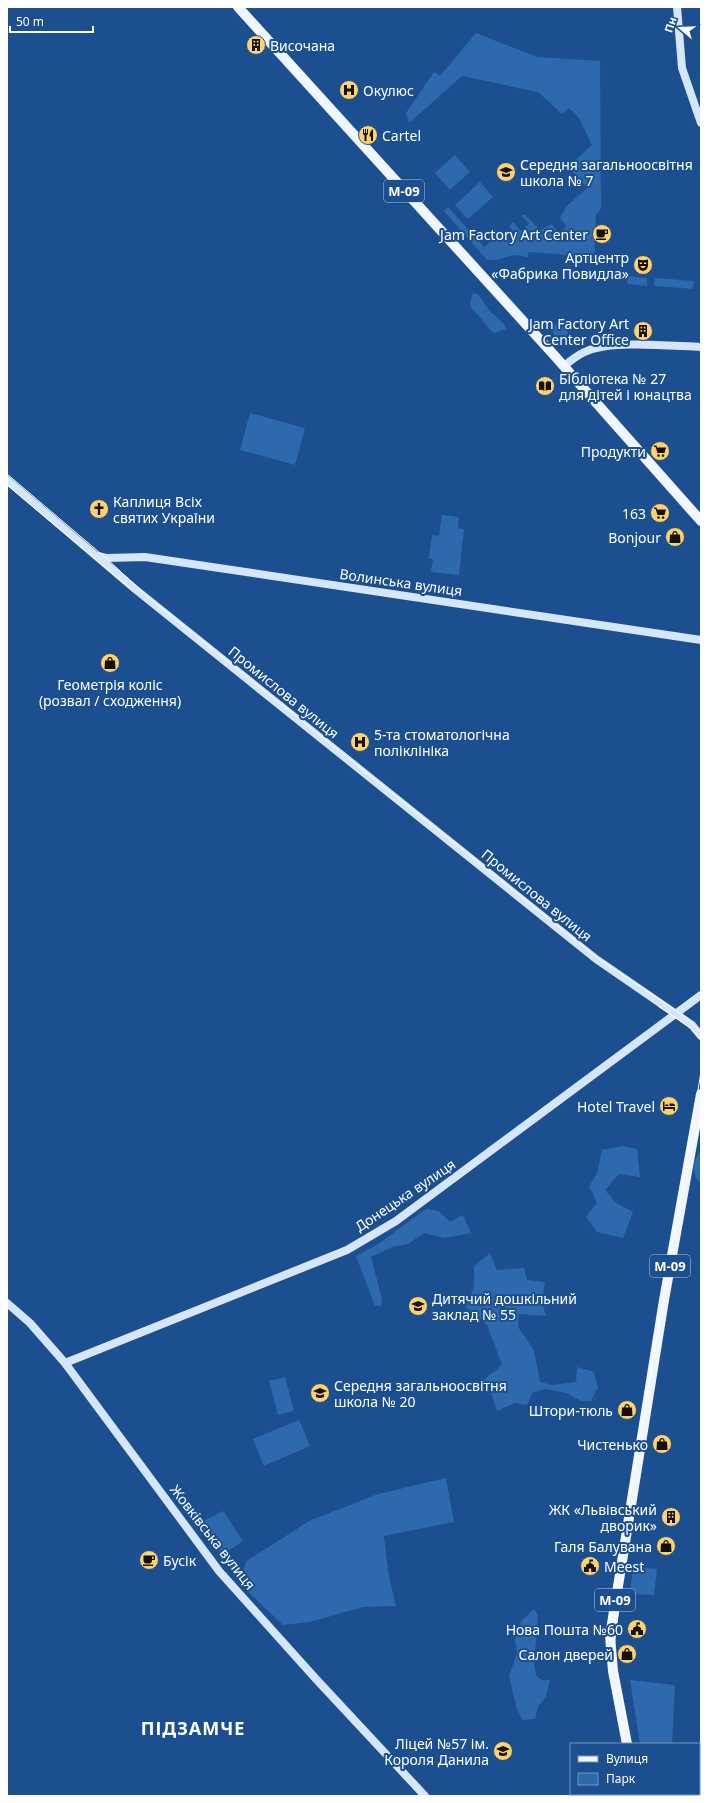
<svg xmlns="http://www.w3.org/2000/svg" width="708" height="1803" viewBox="0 0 708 1803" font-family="'Noto Sans',sans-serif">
<rect width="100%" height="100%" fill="#1b4f8f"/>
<g fill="#2e69ad">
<path d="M476 33 537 57 600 61 601 206 599 212 596 214 594 264 569 263V255L528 252V257L514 255 496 260H487L444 211 448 207 484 247 502 232 510 241 517 236 509 226 513 222 521 231 529 224 521 215H525L540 230 552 224 558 233 567 227 560 218 566 207 587 188 568 167 592 145 579 118 569 108 562 114 538 92 462 76 409 123 406 113 434 72 440 76Z"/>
<path d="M455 155 470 172 450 190 435 173Z"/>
<path d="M480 182 493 197 468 219 455 205Z"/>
<path d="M628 276 647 278V286L627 284Z"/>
<path d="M655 278 694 281 693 289 654 286Z"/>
<path d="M472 293 478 294 488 309 504 324 506 329 494 333C485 325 479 315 470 307Z"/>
<path d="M556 324 565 327 568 333 567 338 564 340 555 336 552 330 553 325Z"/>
<path d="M250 413 305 428 295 465 240 450Z"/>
<path d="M442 515 459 517 458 528 464 529 459 575 431 572 433 559H429L432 535 439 536Z"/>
<path d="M623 1146 637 1149 640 1177 619 1174 605 1190 616 1203 633 1212 623 1238 597 1232 586 1217 597 1203 589 1186 597 1174 602 1150Z"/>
<path d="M701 1151V1183C690 1175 693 1159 701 1151Z"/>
<path d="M426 1209 439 1211 450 1222 463 1215 471 1233 444 1238 424 1233 408 1244 392 1247 371 1257 382 1299 381 1306H375L356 1256 375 1246Z"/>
<path d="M490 1253 497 1270 524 1268 527 1280 545 1282 542 1302 546 1316 519 1314 518 1327 534 1350 540 1382 552 1385 576 1382 577 1367 594 1372 598 1388 591 1401H581L566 1393 545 1389 532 1393 527 1405 515 1403 497 1411 491 1393 480 1383 502 1365 487 1325 466 1307 474 1286V1266Z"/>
<path d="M285 1377 294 1411 278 1415 269 1381Z"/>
<path d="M299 1420 310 1446 264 1466 253 1439Z"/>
<path d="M446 1478 454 1522 384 1536 389 1577 396 1606 363 1607 310 1622 283 1625 240 1584 241 1574 247 1561 309 1521 378 1494Z"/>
<path d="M223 1511 243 1541 222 1555 199 1523Z"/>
<path d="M633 1567 657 1569 654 1595 630 1594Z"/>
<path d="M534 1609 538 1615 534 1664 536 1675 541 1680H550L546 1696 538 1707 535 1719 523 1720 517 1710 509 1676 517 1653 515 1640 521 1621Z"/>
<path d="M630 1680 675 1685 672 1744H640Z"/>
</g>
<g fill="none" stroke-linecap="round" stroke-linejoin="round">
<g stroke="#d6e6fa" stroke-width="8">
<path d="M677 7 682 68 701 123"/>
<path d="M564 366C572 360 578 354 587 351 613 340 671 346 701 347"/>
<path d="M7 480 135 589 596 959 692 1025 701 1036"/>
<path d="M98 556 106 558 145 557 701 640"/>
<path d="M7 1303 30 1323 65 1363 219 1571 316 1679 425 1796"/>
<path d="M65 1363 347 1250 396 1221 701 995"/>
</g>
<g stroke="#f0f6ff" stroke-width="10">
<path d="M238 7 553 354 701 521"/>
<path d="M627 1744 613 1671 610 1636 664 1300 701 1094"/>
<path d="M637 1794 638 1796"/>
</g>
<g stroke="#fff" stroke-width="1">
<path d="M7 474 106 558 150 599 599 959 687 1018 701 1033"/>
<path d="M7 485 131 589"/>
<path d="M658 1006C669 1014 696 1029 701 1040"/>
<path d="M695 1142 701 1110"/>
<path d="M625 1560 614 1647 615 1663 631 1744"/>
<path d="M625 1744 608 1658 607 1632 701 1072"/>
<path d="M634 1794 635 1796"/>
<path d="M641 1794V1796"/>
</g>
</g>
<defs>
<symbol id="building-disc" viewBox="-11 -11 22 22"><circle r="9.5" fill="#ffd166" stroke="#1b4f8f"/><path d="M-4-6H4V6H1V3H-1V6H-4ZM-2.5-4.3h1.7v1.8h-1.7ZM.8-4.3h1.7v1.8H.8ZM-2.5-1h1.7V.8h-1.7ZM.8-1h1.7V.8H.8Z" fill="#111"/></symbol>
<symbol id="hospital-disc" viewBox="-11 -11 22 22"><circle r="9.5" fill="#ffd166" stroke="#1b4f8f"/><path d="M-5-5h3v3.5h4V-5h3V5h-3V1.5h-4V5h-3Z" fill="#111"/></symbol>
<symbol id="restaurant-disc" viewBox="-11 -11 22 22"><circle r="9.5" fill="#ffd166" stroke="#1b4f8f"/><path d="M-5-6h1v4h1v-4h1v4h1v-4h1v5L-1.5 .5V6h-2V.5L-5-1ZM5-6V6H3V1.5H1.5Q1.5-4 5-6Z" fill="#111"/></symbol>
<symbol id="school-disc" viewBox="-11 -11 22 22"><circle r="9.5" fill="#ffd166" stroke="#1b4f8f"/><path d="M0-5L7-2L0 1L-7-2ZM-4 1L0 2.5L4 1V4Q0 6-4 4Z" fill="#111"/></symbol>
<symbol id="cafe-disc" viewBox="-11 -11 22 22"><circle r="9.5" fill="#ffd166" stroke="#1b4f8f"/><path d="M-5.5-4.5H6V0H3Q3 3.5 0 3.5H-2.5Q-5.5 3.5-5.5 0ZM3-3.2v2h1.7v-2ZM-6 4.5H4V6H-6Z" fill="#111"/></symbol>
<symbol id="theatre-disc" viewBox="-11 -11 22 22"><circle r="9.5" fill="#ffd166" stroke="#1b4f8f"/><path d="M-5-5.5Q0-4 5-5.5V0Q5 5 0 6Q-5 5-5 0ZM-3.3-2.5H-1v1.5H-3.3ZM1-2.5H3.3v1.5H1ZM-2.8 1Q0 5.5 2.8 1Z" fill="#111"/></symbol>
<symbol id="library-disc" viewBox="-11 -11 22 22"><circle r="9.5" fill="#ffd166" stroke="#1b4f8f"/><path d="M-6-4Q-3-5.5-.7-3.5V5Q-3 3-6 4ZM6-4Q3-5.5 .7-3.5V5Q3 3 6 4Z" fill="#111"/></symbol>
<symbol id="supermarket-disc" viewBox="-11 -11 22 22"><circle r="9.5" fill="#ffd166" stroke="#1b4f8f"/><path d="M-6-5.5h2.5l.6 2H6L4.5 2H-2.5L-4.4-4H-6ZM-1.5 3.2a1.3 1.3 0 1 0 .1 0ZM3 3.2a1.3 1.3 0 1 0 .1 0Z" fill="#111"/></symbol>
<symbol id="church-disc" viewBox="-11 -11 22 22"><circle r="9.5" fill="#ffd166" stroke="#1b4f8f"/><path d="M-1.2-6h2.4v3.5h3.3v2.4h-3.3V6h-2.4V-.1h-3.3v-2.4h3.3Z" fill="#111"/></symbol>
<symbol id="shop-disc" viewBox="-11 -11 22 22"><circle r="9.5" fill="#ffd166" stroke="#1b4f8f"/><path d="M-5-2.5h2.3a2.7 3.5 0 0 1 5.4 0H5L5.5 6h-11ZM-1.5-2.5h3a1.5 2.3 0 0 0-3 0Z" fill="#111"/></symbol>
<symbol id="hotel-disc" viewBox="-11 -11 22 22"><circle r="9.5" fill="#ffd166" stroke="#1b4f8f"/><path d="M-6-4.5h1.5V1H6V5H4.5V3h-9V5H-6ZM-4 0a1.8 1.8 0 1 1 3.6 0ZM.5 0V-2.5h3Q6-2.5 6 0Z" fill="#111"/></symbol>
<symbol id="civic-disc" viewBox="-11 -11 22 22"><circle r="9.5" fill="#ffd166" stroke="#1b4f8f"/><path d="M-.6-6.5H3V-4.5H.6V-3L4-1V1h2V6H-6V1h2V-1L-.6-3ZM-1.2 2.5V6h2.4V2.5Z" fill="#111"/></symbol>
</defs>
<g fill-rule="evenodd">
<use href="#building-disc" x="245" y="34" width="22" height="22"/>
<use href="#hospital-disc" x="338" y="79" width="22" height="22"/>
<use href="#restaurant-disc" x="357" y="124" width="22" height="22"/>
<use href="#school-disc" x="495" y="161" width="22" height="22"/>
<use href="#cafe-disc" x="591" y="223" width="22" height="22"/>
<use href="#theatre-disc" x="632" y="254" width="22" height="22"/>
<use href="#building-disc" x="632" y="320" width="22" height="22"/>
<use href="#library-disc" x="534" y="375" width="22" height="22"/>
<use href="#supermarket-disc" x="649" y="440" width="22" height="22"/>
<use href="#church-disc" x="88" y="498" width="22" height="22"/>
<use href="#supermarket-disc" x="649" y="502" width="22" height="22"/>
<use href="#shop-disc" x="664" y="526" width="22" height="22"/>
<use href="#shop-disc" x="99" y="652" width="22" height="22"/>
<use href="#hospital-disc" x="349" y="731" width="22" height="22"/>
<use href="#hotel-disc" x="658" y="1095" width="22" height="22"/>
<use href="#school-disc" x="407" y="1295" width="22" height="22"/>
<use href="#school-disc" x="309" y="1382" width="22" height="22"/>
<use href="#shop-disc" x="616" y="1399" width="22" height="22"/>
<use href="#shop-disc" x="651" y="1433" width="22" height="22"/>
<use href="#building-disc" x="660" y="1506" width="22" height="22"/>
<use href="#shop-disc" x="655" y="1535" width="22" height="22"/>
<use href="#cafe-disc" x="138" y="1549" width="22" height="22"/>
<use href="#civic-disc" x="579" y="1555" width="22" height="22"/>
<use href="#civic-disc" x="626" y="1618" width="22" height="22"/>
<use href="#shop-disc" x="616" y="1643" width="22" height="22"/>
<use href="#school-disc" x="492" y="1740" width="22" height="22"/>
</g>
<g text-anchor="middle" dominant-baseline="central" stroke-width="4" stroke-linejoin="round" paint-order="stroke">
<g fill="#1b4f8f" stroke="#bbcadd" stroke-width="1">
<rect x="384" y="180" width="40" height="22" rx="3"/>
<rect x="650" y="1255" width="40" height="22" rx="3"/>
<rect x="595" y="1589" width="40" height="22" rx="3"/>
</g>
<g font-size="13" font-weight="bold" fill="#fff">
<text x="404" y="191">М-09</text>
<text x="670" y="1266">М-09</text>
<text x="615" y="1600">М-09</text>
</g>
<g font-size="14" fill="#fff" stroke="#1b4f8f" text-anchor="end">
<text x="270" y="45" text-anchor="start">Височана</text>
<text x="363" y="90" text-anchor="start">Окулюс</text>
<text x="382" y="135" text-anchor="start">Cartel</text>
<text x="520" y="164" text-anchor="start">Середня загальноосвітня<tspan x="520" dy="16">школа № 7</tspan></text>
<text x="588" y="234">Jam Factory Art Center</text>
<text x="629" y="257">Артцентр<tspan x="629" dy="16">«Фабрика Повидла»</tspan></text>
<text x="629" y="323">Jam Factory Art<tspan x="629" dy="16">Center Office</tspan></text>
<text x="559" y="378" text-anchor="start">Бібліотека № 27<tspan x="559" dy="16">для дітей і юнацтва</tspan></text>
<text x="646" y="451">Продукти</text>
<text x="113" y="501" text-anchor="start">Каплиця Всіх<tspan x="113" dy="16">святих України</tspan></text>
<text x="646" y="513">163</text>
<text x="661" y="537">Bonjour</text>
<text x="110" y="684" text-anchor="middle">Геометрія коліс<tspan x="110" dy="16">(розвал / сходження)</tspan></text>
<text x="374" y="734" text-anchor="start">5-та стоматологічна<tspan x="374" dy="16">поліклініка</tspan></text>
<text x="655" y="1106">Hotel Travel</text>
<text x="432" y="1298" text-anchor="start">Дитячий дошкільний<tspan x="432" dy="16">заклад № 55</tspan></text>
<text x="334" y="1385" text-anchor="start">Середня загальноосвітня<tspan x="334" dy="16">школа № 20</tspan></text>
<text x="613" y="1410">Штори-тюль</text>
<text x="648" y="1444">Чистенько</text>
<text x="657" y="1509">ЖК «Львівський<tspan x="657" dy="16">дворик»</tspan></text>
<text x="652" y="1546">Галя Балувана</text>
<text x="163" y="1560" text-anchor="start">Бусік</text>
<text x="604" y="1566" text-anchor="start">Meest</text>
<text x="623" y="1629">Нова Пошта №60</text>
<text x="613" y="1654">Салон дверей</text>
<text x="489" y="1743">Ліцей №57 ім.<tspan x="489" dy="16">Короля Данила</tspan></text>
</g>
<g font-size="14" fill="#fff" stroke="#1b4f8f">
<text transform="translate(401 582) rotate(8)">Волинська вулиця</text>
<text transform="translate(284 692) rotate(39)">Промислова вулиця</text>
<text transform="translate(537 895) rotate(39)">Промислова вулиця</text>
<text transform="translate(405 1195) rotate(-34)">Донецька вулиця</text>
<text transform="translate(213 1537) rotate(52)">Жовківська вулиця</text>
</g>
<g font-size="18" font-weight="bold" letter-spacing="1" fill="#fff" stroke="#1b4f8f">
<text x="193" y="1728">ПІДЗАМЧЕ</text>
</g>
</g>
<rect width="708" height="1803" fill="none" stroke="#ffffff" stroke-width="16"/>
<rect x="570" y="1743" width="130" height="52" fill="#1b4f8f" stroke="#7695bc"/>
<rect x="578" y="1756" width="20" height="6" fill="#f0f6ff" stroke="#7695bc"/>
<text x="606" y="1763" font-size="12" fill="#ffffff">Вулиця</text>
<rect x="578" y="1773" width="20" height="12" fill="#2e69ad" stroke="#7695bc"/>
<text x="606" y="1783" font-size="12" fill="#ffffff">Парк</text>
<g transform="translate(680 28) rotate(289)" stroke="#1b4f8f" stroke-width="3" paint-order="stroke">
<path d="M0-3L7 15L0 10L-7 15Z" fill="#ffffff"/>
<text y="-6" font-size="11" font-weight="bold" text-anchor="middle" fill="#ffffff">Пн</text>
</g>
<path d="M10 26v6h83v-6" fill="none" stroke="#ffffff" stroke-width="2"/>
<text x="16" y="26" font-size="12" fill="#ffffff" stroke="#1b4f8f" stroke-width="3" paint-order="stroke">50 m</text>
</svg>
